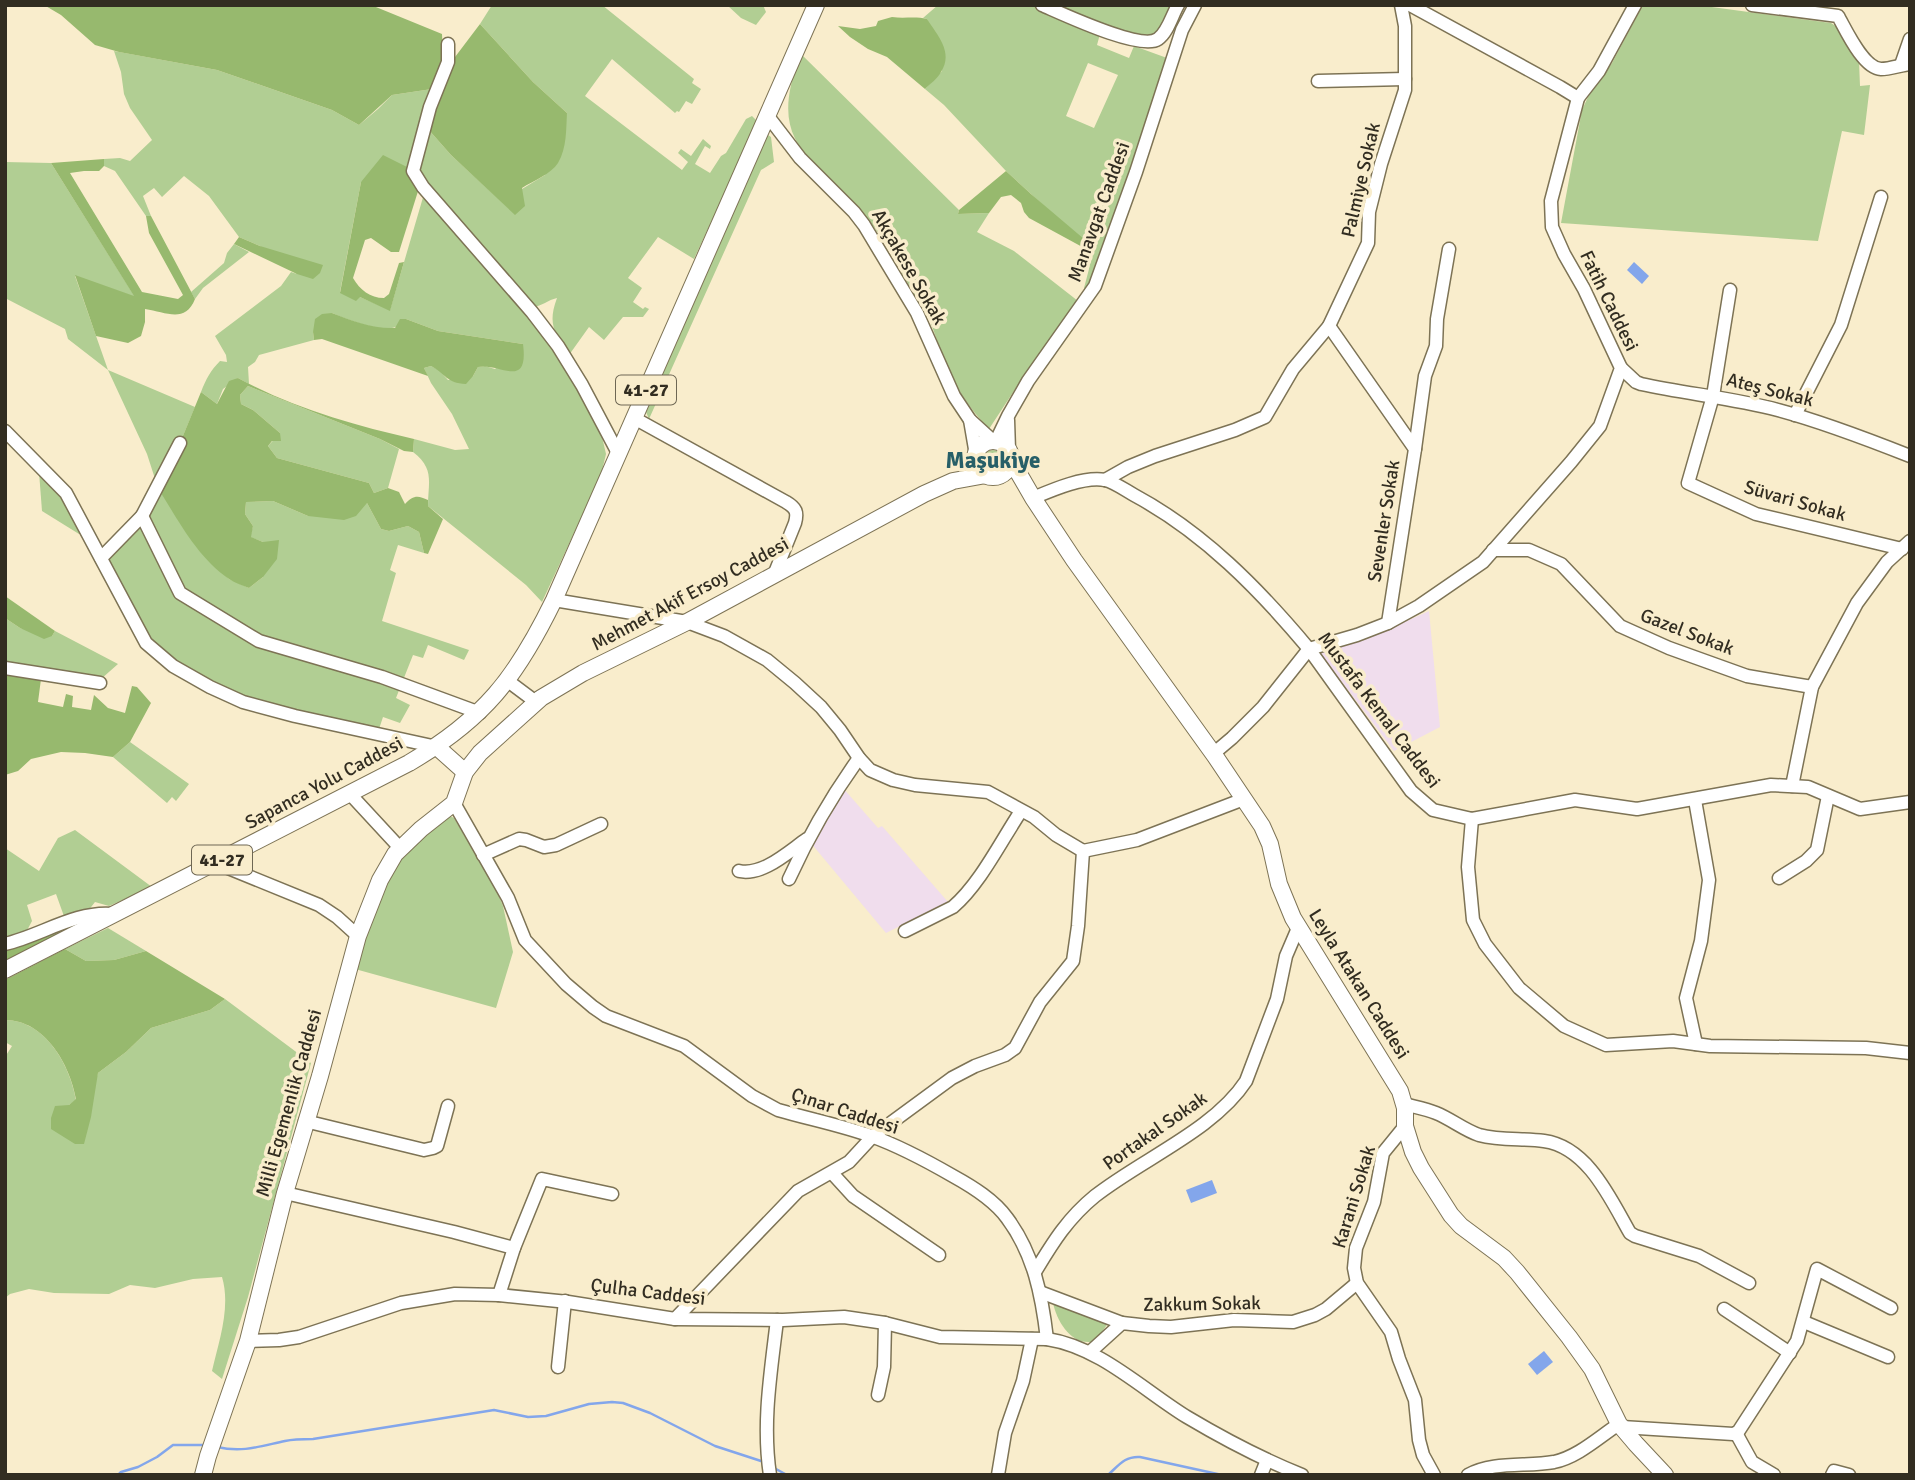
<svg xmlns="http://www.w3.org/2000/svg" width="1915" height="1480" viewBox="0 0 1915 1480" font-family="Signika,sans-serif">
<rect width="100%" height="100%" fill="#f9edcc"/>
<g fill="#f0dded">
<path d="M1429 611 1440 727 1394 751 1320 653 1364 640Z"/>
<path d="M843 788 878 828 882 826 948 902 886 933 810 842Z"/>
</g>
<g fill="#b1ce93" fill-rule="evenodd">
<path d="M492 5H602L694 79 692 83 701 89 692 104 686 101 679 112 677 111 675 113 612 59 585 96 682 170 688 162 678 153 681 149 691 156 703 139 711 146 710 149 705 146 695 164 710 173 721 156 726 153 746 119 752 116 756 120V125L694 259 658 237 628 278 642 288 633 302 643 309 645 307 649 309 643 317H623L604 340 589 327 569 355C555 333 547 325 557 298 548 300 542 306 533 307L421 179 417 169 428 129 451 155 515 214 522 189 545 175 567 113 533 82 480 24Z"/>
<path d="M727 5H763L766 12 756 25 741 18Z"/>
<path d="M938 5H1032L1100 34 1097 45 1129 58 1134 46 1167 58 1106 244 1086 289 1084 288 1089 269 1086 249 1089 247 1006 171 944 105 925 89 942 71 927 19 923 18ZM1088 63 1118 75 1094 128 1066 116Z"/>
<path d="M1054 5H1172L1157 33 1150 38 1134 36Z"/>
<path d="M1643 5H1697L1831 23 1840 29 1859 61 1860 86 1870 85 1864 135 1842 131 1818 241 1561 223 1582 110 1588 97 1612 63Z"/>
<path d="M114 51 217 70 332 110 359 125 378 109 392 95 432 89 409 168 361 182 340 292 360 297 390 310 424 194 540 331 561 361 600 428 606 454 601 475 542 602 526 585 428 506C428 482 435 469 413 452L414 439 455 450 469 449 452 414 431 383 424 368 431 366 439 370 448 380 473 376 478 367 485 366 495 369 523 344 438 331 406 319C402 323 398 327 392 328 377 331 346 319 332 313L313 332 314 340 259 355 255 362 248 367 249 384 238 378 223 389 217 404 201 392C206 379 211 370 220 361L227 362 226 355 215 336 281 286 291 272 297 274 260 246 239 237 209 196 184 176 162 197 154 188 143 196 151 216H146L115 171 104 166V159L120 158 130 161 152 140 130 108 124 94 121 72Z"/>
<path d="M801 54 959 210 958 214 989 213 977 232 1014 251 1078 301 1063 323 1029 368 989 429C969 408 955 387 944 360 936 342 933 319 919 304 903 275 888 243 866 217 814 155 764 147 801 54Z"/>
<path d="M768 135 771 137 774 162 761 170 649 419 646 412Z"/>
<path d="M5 162 51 163 135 297 75 276 108 370 195 407 180 443 214 565 229 579 249 588 263 577V542L250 537 253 526 245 514 246 502 273 501 308 516 367 503 381 529 389 531 408 526 419 532 424 553 398 545 390 570 396 573 382 621 469 650 464 660 428 645 423 658 413 655 396 698 410 705 400 723 383 717 379 729 243 702 146 643 101 558 158 488 147 454 108 370 68 339 65 329 5 298Z"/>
<path d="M234 244 249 252 203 288 195 299 191 292 224 263 227 253Z"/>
<path d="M248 386 380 439 399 449 388 488 374 493 369 483 277 458 268 446 280 433 253 410 241 404 240 395Z"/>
<circle cx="993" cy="459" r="9"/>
<path d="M39 472 68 503 85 533 79 534 42 511Z"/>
<path d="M5 618 20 628 52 636 55 631 118 664 101 679 5 663Z"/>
<path d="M130 742 189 784 176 801 172 797 167 803 113 757Z"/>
<path d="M450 816 454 818 496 889 503 906 513 952 496 1008 355 969C364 934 384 876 407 850 419 837 436 827 450 816Z"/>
<path d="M75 830 152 887 109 906 95 902 88 911 65 919 56 894 27 905 32 921 24 936 5 941V848L39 871 58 838Z"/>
<path d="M108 928 146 951 114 960 86 961 65 949Z"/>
<path d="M225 999 311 1063 248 1297 222 1379 212 1371C219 1341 231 1307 222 1277L193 1279 155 1288 130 1285 109 1294 54 1293 29 1289 10 1294 5 1298V1057L12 1046 5 1042V1020C45 1020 70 1065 76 1100L69 1105 75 1144 98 1073 126 1052 151 1028 210 1010Z"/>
<path d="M1053 1303 1108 1323 1100 1335 1091 1342C1070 1344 1057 1321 1053 1303Z"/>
</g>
<g fill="#97b96e">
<path d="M44 5H371L442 34 443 60 432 89 392 95 359 125 332 110 217 70 119 52 95 45 61 15Z"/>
<path d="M892 17C904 19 915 16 927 19 937 35 954 52 941 72 938 78 930 84 925 89L887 57 868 49 850 37 838 26 860 29 876 26 878 21Z"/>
<path d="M480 24 533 82 567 113C566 129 567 148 558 163 551 174 533 181 522 188L525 206 515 215 451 155 428 129 452 61Z"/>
<path d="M383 155 409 168 419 188 399 252H391L371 238 365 240 353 278C360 290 370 298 384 298L389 294 399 263 404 262 390 311 360 297 356 301 340 293 361 182Z"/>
<path d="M104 159V166L99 171H84L70 173 142 292 178 299 183 295 149 233 146 216H151L195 299C185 324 166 312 145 309V322L141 336 128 343 96 336 75 275 134 296 51 163Z"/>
<path d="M1006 171 1031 194 1084 239 1089 248 1086 249 1029 218 1024 212 1021 203 1011 195 1001 197 989 213 958 214 959 210Z"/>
<path d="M239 237 260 246 323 265 320 273 313 279 297 274 234 244Z"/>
<path d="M332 313C352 321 373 329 395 328L400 319H406L438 331 523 344C529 391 499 362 478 367L473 376 466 384C446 383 446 374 431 366L424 368 428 376 322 339 314 340 313 332 315 319 322 314Z"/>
<path d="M238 378C293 408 353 425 414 439L413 452 404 451 380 439 248 386 240 395 241 404 253 410 280 433 281 441H272L268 446 277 458 369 483 374 493 388 488 399 492 405 504C413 495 418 495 428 500V506L443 519 428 554 424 553 419 532 408 526 389 531 381 529 367 503 356 516 344 520 308 516 273 501 246 502 245 514 253 526 251 537 263 542 279 540 277 559 263 577 249 588C242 585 235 583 229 579 197 557 178 520 158 488L180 443 201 392 217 404 229 381Z"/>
<path d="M5 596 55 631 52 636 44 639 20 628 5 618Z"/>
<path d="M5 672 41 679 38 702 63 707 66 694 73 696 72 707 91 710 94 695 108 708 125 713 132 686 137 687 151 703 130 742 113 757 85 753 61 752 31 759 18 771 5 775Z"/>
<path d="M90 919 5 961V949Z"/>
<path d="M65 949 86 961 114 960 146 951 225 999 210 1010 151 1028 126 1052 98 1073 91 1117 84 1144H75L51 1129V1118L55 1106 69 1105 76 1099C70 1065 45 1020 5 1020V980Z"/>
</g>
<g fill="#83a6eb">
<path d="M1634 262 1649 276 1642 284 1627 270Z"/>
<path d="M1212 1180 1217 1193 1191 1203 1186 1190Z"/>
<path d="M1544 1351 1553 1362 1537 1375 1528 1364Z"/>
</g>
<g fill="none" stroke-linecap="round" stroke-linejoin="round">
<g stroke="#83a6eb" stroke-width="2.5">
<path d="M217 1447C243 1453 261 1446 285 1441 294 1439 304 1439 313 1439L494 1410 528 1417 546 1416 589 1404 612 1402 623 1403 650 1413 715 1446 761 1461"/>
<path d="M776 1469 787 1475"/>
<path d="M118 1475 121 1472 138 1467 157 1457 173 1445H204"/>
<path d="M1108 1475C1119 1465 1125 1456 1140 1457L1222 1475"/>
</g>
<defs>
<g id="minor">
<path d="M1042 5C1063 14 1141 51 1158 39 1168 32 1172 15 1178 5"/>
<path d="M1410 5 1560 87 1578 98"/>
<path d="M1752 5 1838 16C1846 30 1863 68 1881 69 1890 69 1901 65 1910 64"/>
<path d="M448 44V62L430 107 413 171 423 187 532 312 558 346 582 385 618 453"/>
<path d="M1901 65 1910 39"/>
<path d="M1318 81 1405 79"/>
<path d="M767 115 800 158 854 212 864 225 917 313 954 396 970 420 993 441"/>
<path d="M1730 290 1713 396 1688 483 1756 514 1902 549"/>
<path d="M1329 326 1415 449 1388 623"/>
<path d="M1621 368 1636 382 1641 384C1687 394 1733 398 1778 410 1823 422 1867 439 1910 456"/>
<path d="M1795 415 1841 325 1881 197"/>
<path d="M634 418 786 502C796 508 798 512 795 523L774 575"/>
<path d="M970 420 976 455"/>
<path d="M1008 420 1009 450"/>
<path d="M5 431 66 493 146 643 173 666 210 687 243 702 295 716 437 747"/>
<path d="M996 441 1008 416 1028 381 1095 286 1136 172 1182 30 1195 5"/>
<path d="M1415 449 1425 376 1436 346 1437 319 1449 249"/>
<path d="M1105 480 1128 467 1155 456 1235 430 1265 417 1293 369 1329 326 1368 243 1369 212 1381 164 1405 90V26L1401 5"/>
<path d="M1033 498C1052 490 1084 476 1105 480 1114 482 1125 490 1134 495 1203 532 1259 589 1309 649L1411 791 1433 810 1472 819 1575 800 1637 809 1771 785 1808 787 1860 809 1910 802"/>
<path d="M142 516 180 443"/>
<path d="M1493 550H1529L1561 564 1620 626 1669 648 1747 676 1812 687"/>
<path d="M101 558 142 516 180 593 259 641 382 677 480 713"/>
<path d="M554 600 687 622 724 636 767 660 795 683 821 707 840 730 859 758 870 770 893 780 915 785 988 792 1034 817 1056 835 1083 851"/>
<path d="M5 668 100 683"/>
<path d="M508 681 536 702"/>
<path d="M1213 754 1232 738 1263 707 1309 649 1357 635 1388 623 1419 606 1483 562 1571 462 1600 426 1621 368 1584 289 1564 254 1552 227 1551 201 1578 98 1599 71 1635 5"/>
<path d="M1792 786 1812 687 1857 603 1887 562 1910 541"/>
<path d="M351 795 400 848"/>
<path d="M1695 800 1709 880 1701 941 1686 998 1696 1044"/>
<path d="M454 803 508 898 525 940 566 984 593 1007 606 1016 684 1046 752 1096 778 1110C809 1119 840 1125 871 1136 899 1146 927 1161 953 1176 973 1187 994 1200 1007 1218 1034 1254 1042 1296 1047 1339"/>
<path d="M1472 819 1468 867 1473 920 1485 944 1519 988 1564 1026 1606 1045 1673 1041 1710 1046 1866 1048 1910 1053"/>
<path d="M1083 851 1137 840 1244 799"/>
<path d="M483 855 519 839 526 840 544 847 556 845 601 824"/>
<path d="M216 863 319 905 337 917 358 936"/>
<path d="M739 871C763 876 788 852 807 839"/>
<path d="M1779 878 1806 861 1817 850 1828 796"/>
<path d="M789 879C809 835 831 797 859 758"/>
<path d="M905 931 953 907C980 884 1001 841 1021 811"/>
<path d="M5 944C40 936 75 911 112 914"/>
<path d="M1404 1104C1415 1107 1426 1109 1436 1113 1451 1119 1464 1130 1479 1135 1501 1141 1522 1138 1544 1141 1588 1147 1611 1200 1630 1233L1635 1236 1699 1256 1749 1283"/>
<path d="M305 1121 424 1150 433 1148 437 1146 448 1106"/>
<path d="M1405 1126 1383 1153 1374 1202 1356 1248 1354 1268 1357 1283 1391 1332 1399 1359 1415 1400 1419 1440 1423 1455 1434 1475"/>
<path d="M832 1173 853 1196 939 1255"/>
<path d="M285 1193 454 1232 514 1248"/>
<path d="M1035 1272C1053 1242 1068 1218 1095 1196 1142 1159 1214 1130 1246 1081L1277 999 1286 956 1298 928"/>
<path d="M1040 1292 1122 1323"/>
<path d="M499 1295 514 1248 542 1179 612 1194"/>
<path d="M1724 1309 1790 1353"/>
<path d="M675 1319 798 1191 849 1162 873 1136 952 1078 975 1066 1005 1055 1015 1048 1040 1002 1073 961 1078 926 1083 851"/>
<path d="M1804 1322 1888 1357"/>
<path d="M248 1341 279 1340 299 1337 401 1303 455 1294 499 1295 568 1302 675 1319 783 1320 844 1317 885 1323 940 1337 1047 1339C1100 1347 1143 1390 1187 1417 1224 1439 1262 1459 1302 1475"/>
<path d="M1090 1352 1122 1323 1149 1326 1171 1327 1234 1320 1293 1322 1315 1315 1326 1309 1357 1283"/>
<path d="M558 1367 565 1301"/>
<path d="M878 1395 884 1367 885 1323"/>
<path d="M1622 1427 1733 1434 1738 1432 1797 1341 1817 1269 1891 1308"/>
<path d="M1736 1433 1752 1462 1774 1475"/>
<path d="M770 1475C762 1423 771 1371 777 1320"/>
<path d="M998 1475 1005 1433 1023 1381 1032 1339"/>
<path d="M1261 1475 1267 1460"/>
<path d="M1468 1475C1493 1461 1526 1467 1554 1462 1578 1457 1599 1437 1619 1424"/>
<path d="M1832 1475 1834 1471 1849 1475"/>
</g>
<g id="major">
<circle cx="993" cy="459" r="18"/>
<path d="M1011 460 1033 498 1074 560 1215 756 1262 826 1270 844 1279 884 1293 918 1400 1091 1405 1108V1126L1413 1152 1421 1168 1451 1215 1461 1226 1504 1258 1517 1272 1569 1337 1592 1369 1619 1424 1636 1444 1665 1475"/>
<path d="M437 747 465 772"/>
<path d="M5 970 409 763C484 719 516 678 554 600L816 5"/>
<path d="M203 1475 208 1456 248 1341 285 1193 320 1076 358 936 380 880 395 854 421 829 454 803 465 772 480 753 541 698 583 673 687 622 924 494 953 481 986 475"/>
</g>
</defs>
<use href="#minor" stroke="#7d7355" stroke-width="15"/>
<use href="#major" stroke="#7d7355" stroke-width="18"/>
<use href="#minor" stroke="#fff" stroke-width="12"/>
<use href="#major" stroke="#fff" stroke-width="16"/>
</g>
<g text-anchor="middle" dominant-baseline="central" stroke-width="7" stroke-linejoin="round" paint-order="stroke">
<g fill="#f9edcc" stroke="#6e6754" stroke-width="2">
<rect x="616" y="375.5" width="60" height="29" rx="5"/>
<rect x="192" y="845.5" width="60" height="29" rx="5"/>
</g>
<g font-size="18" font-weight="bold" fill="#322d21">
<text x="646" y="390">41-27</text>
<text x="222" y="860">41-27</text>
</g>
<g font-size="19" fill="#322d21" stroke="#f9edcc">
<text transform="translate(1361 180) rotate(-77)">Palmiye Sokak</text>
<text transform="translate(1099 212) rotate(-70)">Manavgat Caddesi</text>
<text transform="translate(909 267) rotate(60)">Akçakese Sokak</text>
<text transform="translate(1609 301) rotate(64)">Fatih Caddesi</text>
<text transform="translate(1770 390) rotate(14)">Ateş Sokak</text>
<text transform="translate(1795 501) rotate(16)">Süvari Sokak</text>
<text transform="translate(1384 521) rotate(-81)">Sevenler Sokak</text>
<text transform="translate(690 594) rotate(-28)">Mehmet Akif Ersoy Caddesi</text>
<text transform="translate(1687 632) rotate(21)">Gazel Sokak</text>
<text transform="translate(1379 710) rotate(53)">Mustafa Kemal Caddesi</text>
<text transform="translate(324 783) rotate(-28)">Sapanca Yolu Caddesi</text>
<text transform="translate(1359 984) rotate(58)">Leyla Atakan Caddesi</text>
<text transform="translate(289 1103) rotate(-74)">Milli Egemenlik Caddesi</text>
<text transform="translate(845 1111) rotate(18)">Çınar Caddesi</text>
<text transform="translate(1155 1131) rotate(-35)">Portakal Sokak</text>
<text transform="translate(1354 1197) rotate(-73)">Karani Sokak</text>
<text transform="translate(648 1292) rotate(7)">Çulha Caddesi</text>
<text transform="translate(1202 1304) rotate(-1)">Zakkum Sokak</text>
</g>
<g font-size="23" font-weight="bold" fill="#275f68" stroke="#f9edcc">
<text x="993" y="460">Maşukiye</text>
</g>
</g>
<rect width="1915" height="1480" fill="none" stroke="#322d21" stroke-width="14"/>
</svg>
